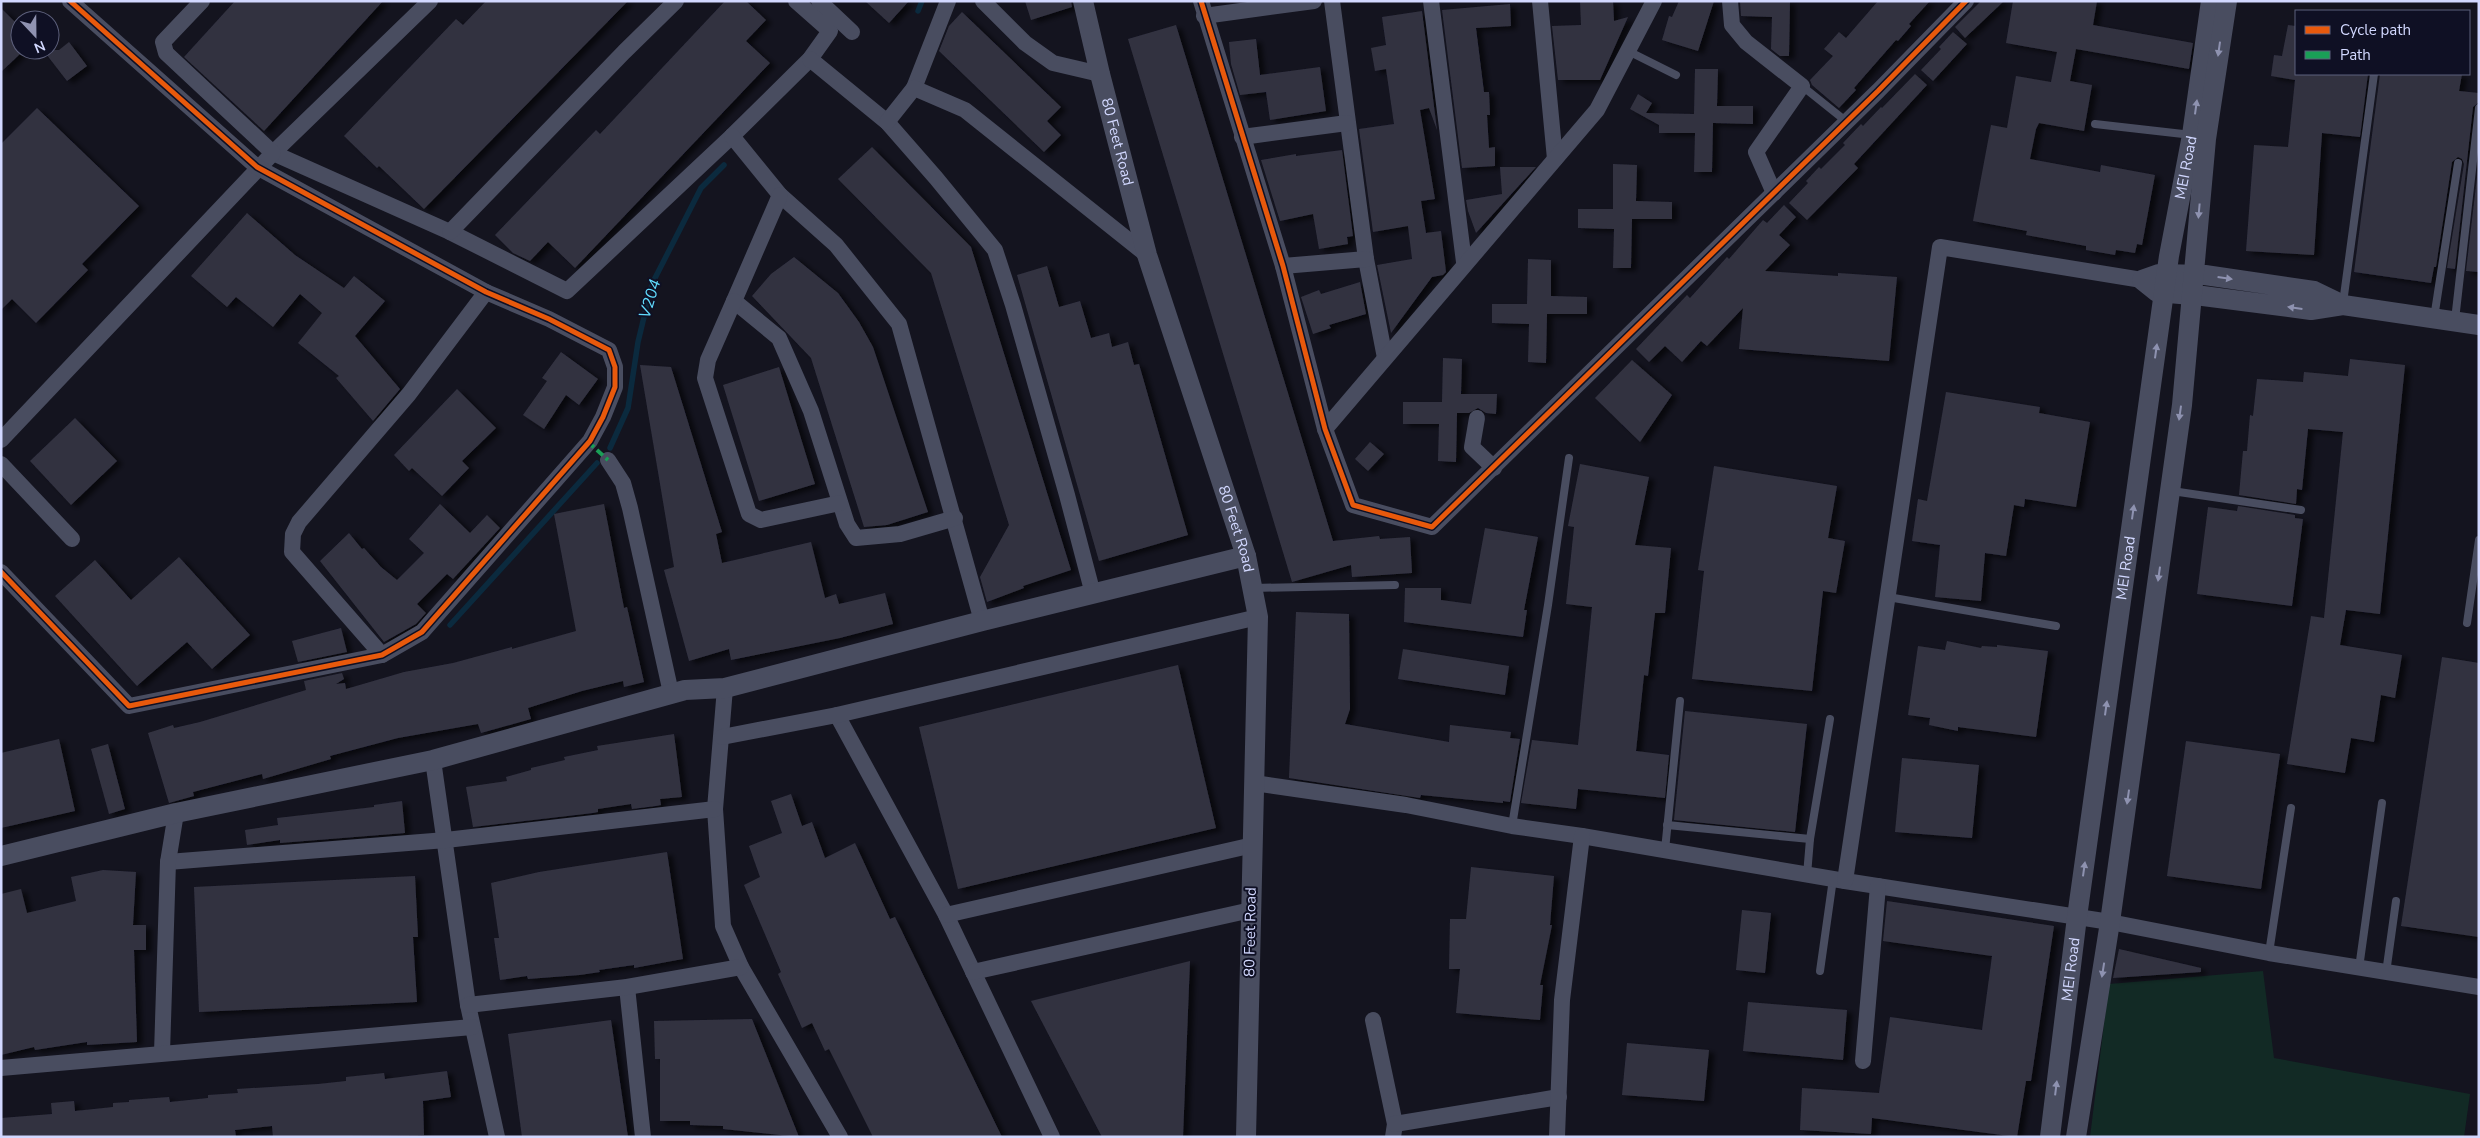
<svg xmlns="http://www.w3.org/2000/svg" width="2480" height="1138" viewBox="0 0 2480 1138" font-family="'Nunito Sans',sans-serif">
<defs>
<filter id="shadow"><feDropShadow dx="5.5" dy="3" stdDeviation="2.5" flood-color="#0009"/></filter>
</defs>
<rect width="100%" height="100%" fill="#14141f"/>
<path fill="#122a25" d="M2263 971 2274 1058 2470 1094 2464 1137H2090L2109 984Z"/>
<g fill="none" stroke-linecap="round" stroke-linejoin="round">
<g stroke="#0b2a3e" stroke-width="5.5">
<path d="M918 11 922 1"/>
<path d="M610 448 628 408 638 342 652 284 701 188 724 165"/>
<path d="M450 625 597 463"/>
</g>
</g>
<g fill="#323241" filter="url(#shadow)">
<path d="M235 1H383L264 131 184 57Z"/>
<path d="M486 1H628L424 209 379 166 377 168 344 136 456 19 463 25Z"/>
<path d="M725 1H746L766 20 746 41 770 63 575 268 548 242 530 261 513 253 495 235 596 130 600 134Z"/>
<path d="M865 1H909L889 23Z"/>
<path d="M1025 1H1071L1072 7 1031 20Z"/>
<path d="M1580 1H1613L1614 21 1628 17 1600 80H1558L1552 26 1581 25Z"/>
<path d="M1679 1H1714L1698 51 1662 40 1669 16 1672 17Z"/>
<path d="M1740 1H1790L1789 56H1780L1771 49 1772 17 1741 16Z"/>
<path d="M1878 1H1930L1909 24 1911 26 1898 41 1896 40 1854 88 1856 90 1839 108 1812 85 1810 80 1833 56 1824 49 1839 32 1846 38Z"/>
<path d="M1981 1H2004L1965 38 1955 27Z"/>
<path d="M2013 1H2097L2093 25 2193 43 2189 69 2076 49 2070 81 2092 85 2084 131 2039 123 2036 129 2030 159 2100 172 2101 165 2155 175 2142 245 2137 244 2135 253 2116 250 2115 255 2086 250V246L2026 235 2027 231 1973 221 1991 125 2007 128 2016 76 2051 82 2057 52 2006 43Z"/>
<path d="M1510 4 1511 26 1476 28 1484 92H1489L1490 115H1487L1489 148 1495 147V166L1462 168 1442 10Z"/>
<path d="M1 8 20 27V54L1 72Z"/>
<path d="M1422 11 1437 130 1429 108 1420 110 1435 199 1421 201 1426 233 1441 231 1446 272 1443 275 1432 277 1391 333 1377 265 1412 259 1408 226 1373 232 1359 129 1394 124 1386 69 1375 71 1371 48 1386 45 1382 17Z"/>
<path d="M962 12 1061 107 1047 121 1061 135 1044 152 939 51 949 26Z"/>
<path d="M1176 25 1333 541 1379 536 1380 539 1410 537 1412 573 1352 577 1351 565 1292 582 1128 39Z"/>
<path d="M2288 25 2296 26V74H2368L2360 137 2322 133 2314 255 2246 251 2254 145 2288 147 2295 80 2271 76 2274 55 2282 56Z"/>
<path d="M1953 32 1967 44 1933 81 1921 70 1941 49 1939 47Z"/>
<path d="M1256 39 1260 75 1320 67 1326 111 1270 120 1266 92 1240 95 1231 64 1229 42Z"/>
<path d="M69 42 87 66 67 81 43 50H59Z"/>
<path d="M1695 69H1718L1717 106H1753V124L1713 123 1712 172H1694L1695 133H1659V125L1630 109 1638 94 1652 103 1646 113 1694 114Z"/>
<path d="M1915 74 1927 85 1854 164 1858 168 1807 220 1789 203 1808 183 1806 181 1819 167 1821 169 1845 145 1843 143 1861 124 1863 126 1881 107 1882 108Z"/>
<path d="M2380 74H2462L2459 91 2479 93V102L2473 107 2455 269 2447 268 2464 164 2462 159 2458 157 2452 162 2436 267H2434L2431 283 2354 272Z"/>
<path d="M37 108 139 206 82 264 88 270 36 323 12 299 1 310V144Z"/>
<path d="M872 147 971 247 1071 570 1023 586 1024 588 987 602 980 577 1009 525 931 273 838 179Z"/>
<path d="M1342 150 1353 236 1347 237 1348 244 1319 249 1313 214 1280 221 1261 160 1296 154V156Z"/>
<path d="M2479 160V272L2466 271Z"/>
<path d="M1613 164 1637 165 1636 201 1672 202V219H1632L1631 268H1613L1614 229 1578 228V209H1613Z"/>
<path d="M1500 167H1536L1476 233 1468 211 1466 200 1502 194Z"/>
<path d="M1784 205 1796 217 1779 235 1790 245 1765 271 1838 276V273L1897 277 1889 361 1739 349 1743 308 1707 346 1701 341 1682 362 1665 346 1649 362 1636 349 1687 295 1690 298 1727 257 1729 259 1763 220 1767 223Z"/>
<path d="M247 213 295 255 344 288 354 276 385 301 355 336 400 389 373 421 336 378 339 376 298 343 322 313 300 294 273 327 236 297 227 307 191 276Z"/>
<path d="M794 257 838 293 859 322 873 347 928 512 887 525 864 527 811 358 752 296 771 274Z"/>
<path d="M1528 259 1551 260V296L1587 297V314H1547L1546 363 1528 362 1529 324 1492 323V304H1527Z"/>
<path d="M1047 266 1059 307 1080 301 1091 338 1109 333 1112 347 1128 342 1134 365 1139 364 1188 535 1099 561 1017 275Z"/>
<path d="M1360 282 1366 314 1329 325 1331 328 1313 334 1301 297 1319 290 1321 294Z"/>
<path d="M561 352 598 379 579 405 566 395 544 429 523 415 547 381 542 378Z"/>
<path d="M1443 358 1462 359 1461 394H1497L1496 414 1486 413 1478 408 1469 413H1457L1456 462 1438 461 1439 424H1403V402H1442Z"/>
<path d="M2350 359 2405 365 2380 614 2346 610 2340 645 2402 655 2395 698 2381 695 2374 742 2351 738 2345 773 2287 764 2311 616 2324 618 2343 432 2308 429 2302 490 2297 489 2296 504 2239 495 2243 451H2247L2250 415 2253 416 2257 379 2303 382 2304 372 2348 376Z"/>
<path d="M1632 360 1672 395 1640 442 1595 398Z"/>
<path d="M640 365 671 367 722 532 716 534 722 563 811 542 825 598 836 594 839 604 885 593 893 624 840 638 731 660 729 649 689 661 664 570 674 567Z"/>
<path d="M779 367 815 484 759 501 723 385Z"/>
<path d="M457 389 496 428 462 461 469 468 442 496 412 468 409 471 394 455Z"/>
<path d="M1946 392 2040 407 2039 413 2090 422 2076 507 2025 499 2024 507 2014 505 2006 556 1985 553 1981 601 1935 597 1940 545 1912 541 1918 499 1927 501Z"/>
<path d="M75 418 117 461 71 505 30 461Z"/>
<path d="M1370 442 1384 454 1368 471 1355 459Z"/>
<path d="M1580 464 1649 477 1635 545 1671 548 1665 613H1655L1648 676 1644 675 1636 751 1669 755 1665 798 1578 789 1576 809 1521 803 1532 740 1578 745 1592 607 1566 604 1574 527 1568 526Z"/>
<path d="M1714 466 1837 486 1828 538 1845 541 1836 593 1823 591 1812 691 1692 679 1704 571 1698 570Z"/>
<path d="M440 504 470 533 487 515 500 528 453 579 447 574 417 604 426 613 416 624 384 642 320 561 349 533 362 549 364 548 381 567 397 580 424 553 409 539Z"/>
<path d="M604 504 624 608 627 607 644 682 624 687 623 681 582 691 528 708 531 719 481 733 478 724 398 738 330 756 331 759 263 779 262 774 193 792 194 796 169 803 148 733 173 725 174 728 200 722 306 690 304 681 342 673 344 679 336 684 345 683 346 689 404 672 453 663 512 647V649L576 631 554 514Z"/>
<path d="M2238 506 2295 515V518L2303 519 2292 606 2197 594 2208 507 2237 511Z"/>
<path d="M1485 528 1538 537 1524 610H1527L1523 637 1404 622 1405 588H1441V600L1471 604Z"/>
<path d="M179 557 250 635 212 669 187 642 137 686 55 596 95 560 131 600Z"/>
<path d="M1296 612 1349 614 1350 709 1345 724 1449 742 1450 725 1511 732 1510 738 1520 739 1510 802 1503 801V803L1421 795 1420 798 1289 778Z"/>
<path d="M341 628 347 652 298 662 292 641Z"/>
<path d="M1947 641 1981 648 1982 646 1997 647V645L2048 651 2036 737 1958 727V731L1929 725 1930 718 1908 715 1918 646 1945 650Z"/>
<path d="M1403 649 1509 666 1505 695 1398 679Z"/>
<path d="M2442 657 2479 663V937L2401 926Z"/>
<path d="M1178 665 1216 828 958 889 919 727Z"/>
<path d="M1685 711 1807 724 1795 832 1674 820Z"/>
<path d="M674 734 682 797 660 799 661 805 656 806 632 809 631 804 598 809V812L593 813 473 827 466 787 507 781 506 777 531 770V768L565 760 564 757 598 750 597 746Z"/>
<path d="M59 739 75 811 1 828V753Z"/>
<path d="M2186 741 2280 754 2261 889 2167 876Z"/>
<path d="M108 744 125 809 109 814 91 749Z"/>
<path d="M1902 758 1979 765 1972 838 1895 832Z"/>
<path d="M791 794 802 826 812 822 825 858 855 843 890 919 895 917 1002 1137H873L829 1049 825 1051 812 1023 802 1028 778 974 781 972 744 885 760 877 749 846 782 833 771 801Z"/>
<path d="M402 801 405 833 280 843V840L247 845 245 830 278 825 277 818 374 807V805Z"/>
<path d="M667 852 683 959 634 968V965L599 970 600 972 580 975 528 979 527 976 500 980 494 938H499L491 883 539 872Z"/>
<path d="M1471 867 1554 876 1550 925H1552L1540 985H1543L1540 1020 1456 1013 1460 969H1449L1450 919H1466Z"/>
<path d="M103 870 136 872 133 925H146V950H134L137 1042 87 1045V1042L35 1050 34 1047 1 1055V894L21 889 27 913 76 901 71 877Z"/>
<path d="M415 876 418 937H413L417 1002 199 1012 194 887Z"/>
<path d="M1887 901 2054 926 2031 1081H2026L2017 1137 1872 1118 1871 1134 1800 1130 1802 1088 1879 1093 1890 1017 1982 1030 1992 956 1883 941Z"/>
<path d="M1742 910 1771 913 1765 973 1736 970Z"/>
<path d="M2119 949 2201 968V972L2113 978Z"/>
<path d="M1190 961 1183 1137H1102L1031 1001Z"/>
<path d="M1748 1002 1847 1010 1843 1060 1743 1051Z"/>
<path d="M752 1019 799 1137 723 1129V1126L690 1125V1121H660V1059H655L654 1021Z"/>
<path d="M611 1020 628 1137H522L508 1034Z"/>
<path d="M1627 1043 1709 1050 1704 1101 1622 1095Z"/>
<path d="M447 1071 451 1097 423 1101 424 1135 273 1137 272 1126 235 1130 236 1137H1V1118L52 1114 51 1103 74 1101 75 1111 113 1107V1103L129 1102V1100L169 1097 170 1102 208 1098V1095L238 1093 237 1089 318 1084 346 1081V1077L384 1073 385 1079Z"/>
</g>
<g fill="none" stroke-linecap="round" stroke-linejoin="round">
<g stroke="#494d60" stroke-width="8">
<path d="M1628 51 1676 75"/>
<path d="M1802 86 1847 122"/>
<path d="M2095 124 2192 135"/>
<path d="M2343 303 2374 74"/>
<path d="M2434 318 2458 163"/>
<path d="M2455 320 2479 108"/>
<path d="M2172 491 2301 510"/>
<path d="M1254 588 1395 585"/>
<path d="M1888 597 2056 626"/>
<path d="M2467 623 2479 540"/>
<path d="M1667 825 1810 839"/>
<path d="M1512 826 1548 605 1569 458"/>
<path d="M1665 850 1680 701"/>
<path d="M1807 875 1810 839 1830 719"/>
<path d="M2269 953 2291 808"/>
<path d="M2359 968 2382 803"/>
<path d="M1820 971 1833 879"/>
<path d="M2386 973 2396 901"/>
</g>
<g stroke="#494d60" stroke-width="16">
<path d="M430 1 273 153 450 232 567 291 732 136 810 59 830 31 796 1"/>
<path d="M819 1 852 32"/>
<path d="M983 1 1025 43 1053 63 1100 74"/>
<path d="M1201 1 1283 266 1325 429 1353 505 1432 527 1878 91 1966 1"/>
<path d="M1332 1 1366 259 1385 358"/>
<path d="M1431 1 1464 262"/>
<path d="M1540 1 1555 159"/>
<path d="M1730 1 1732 25 1746 42 1802 86 1756 152 1774 193"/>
<path d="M1204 16 1314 1"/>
<path d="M810 59 887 122 936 178 995 250 1013 305 1067 495 1093 594"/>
<path d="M914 88 948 1"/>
<path d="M887 122 914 88 965 110 1147 255"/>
<path d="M732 136 780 195 836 245 899 324 982 621"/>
<path d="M1242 137 1347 123"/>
<path d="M780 195 734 301 779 338 811 411 847 524 856 538 900 534 955 518"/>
<path d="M450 232 624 52 676 1"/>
<path d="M1283 266 1366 259"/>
<path d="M734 301 708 360 705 378 749 514 761 520 840 503"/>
<path d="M1477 418 1472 447 1494 468"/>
<path d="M1325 429 1597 110 1654 1"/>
<path d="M1 440 273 153 166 53 163 42 202 1"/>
<path d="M608 460 623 483 630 508 671 693"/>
<path d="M1 464 72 539"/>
<path d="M1 572 129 706 382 655 422 632 590 441 603 417 615 387V367L609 350 549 319 486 292 257 167 70 1"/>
<path d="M382 655 292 552 293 534 299 522 409 394 486 292"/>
<path d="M725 688 715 809 723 926 741 967 840 1137"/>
<path d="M837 715 946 915 1052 1137"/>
<path d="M722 737 837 715 1258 617"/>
<path d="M433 760 468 1005 497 1137"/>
<path d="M1254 783 1406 805 1512 826 1582 836 1845 881 2110 922 2269 953 2479 987"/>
<path d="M168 862 446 840 715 809"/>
<path d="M1845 881 1940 247 2142 280"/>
<path d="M946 915 1253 845"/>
<path d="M973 972 1251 910"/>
<path d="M627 987 643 1137"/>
<path d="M468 1005 627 987 741 967"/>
<path d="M1373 1020 1395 1124 1393 1137"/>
<path d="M162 1053 168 862 176 813"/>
<path d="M1863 1061 1878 886"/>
<path d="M1 1068 472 1027"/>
<path d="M1395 1124 1559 1097"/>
<path d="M1557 1137 1562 1000 1582 836"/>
</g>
<g stroke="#494d60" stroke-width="20">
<path id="s1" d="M1083 1 1100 74 1147 255 1246 556 1258 617 1246 1137"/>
<path d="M2343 305 2311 310 2203 296 2157 292 2142 280 2159 274 2205 275 2314 291 2343 305 2479 325"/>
<path d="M1 856 176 813 433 760 685 690 725 688 982 621 1246 556"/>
<path id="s2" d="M2050 1137 2077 917 2169 256 2192 135 2211 1"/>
<path d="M2076 1137 2110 922 2182 405 2206 139 2227 1"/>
</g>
<path stroke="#1a9f57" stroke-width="4" stroke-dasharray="8 4" stroke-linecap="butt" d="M588 442 608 460"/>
<defs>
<g id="cycleway">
<path d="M1201 1 1283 266 1325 429 1353 505 1432 527 1878 91 1966 1"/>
<path d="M1 572 129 706 382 655 422 632 590 441 603 417 615 387V367L609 350 549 319 486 292 257 167 70 1"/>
</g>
</defs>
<use href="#cycleway" stroke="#0f1024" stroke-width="8"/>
<use href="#cycleway" stroke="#e8590c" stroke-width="5"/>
</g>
<defs><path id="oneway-solid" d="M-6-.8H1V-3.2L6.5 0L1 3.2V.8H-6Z" transform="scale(1.25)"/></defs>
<g fill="#8e92b0">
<use href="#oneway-solid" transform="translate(2219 49) rotate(98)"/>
<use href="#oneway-solid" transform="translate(2196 107) rotate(-82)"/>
<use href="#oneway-solid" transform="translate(2199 211) rotate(95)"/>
<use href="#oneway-solid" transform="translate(2225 278) rotate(8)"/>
<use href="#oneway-solid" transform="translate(2295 308) rotate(-172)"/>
<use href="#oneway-solid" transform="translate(2156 351) rotate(-82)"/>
<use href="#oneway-solid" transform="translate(2180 413) rotate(98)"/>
<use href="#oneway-solid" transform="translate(2133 512) rotate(-82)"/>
<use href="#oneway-solid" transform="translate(2159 574) rotate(98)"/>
<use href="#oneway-solid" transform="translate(2106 708) rotate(-82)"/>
<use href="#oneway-solid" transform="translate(2128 797) rotate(98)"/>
<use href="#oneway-solid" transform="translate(2084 869) rotate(-82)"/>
<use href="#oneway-solid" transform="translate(2103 970) rotate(99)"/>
<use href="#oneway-solid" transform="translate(2056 1088) rotate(-83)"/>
</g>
<g text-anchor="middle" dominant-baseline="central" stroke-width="4" stroke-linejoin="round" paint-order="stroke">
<g font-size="15" fill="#d2d8ff" stroke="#0f1024">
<text stroke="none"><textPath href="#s1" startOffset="145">80 Feet Road</textPath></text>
<text stroke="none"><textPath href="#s2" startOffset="979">MEI Road</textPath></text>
<text stroke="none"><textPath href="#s1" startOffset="550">80 Feet Road</textPath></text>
<text stroke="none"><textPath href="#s2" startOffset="574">MEI Road</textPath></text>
<text transform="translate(1250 932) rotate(-89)">80 Feet Road</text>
<text stroke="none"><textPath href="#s2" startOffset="169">MEI Road</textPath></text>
</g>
<g font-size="16" font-style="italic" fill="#61dcfe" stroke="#0f1024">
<text transform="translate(650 299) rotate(-73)">V204</text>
</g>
</g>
<rect width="2480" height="1138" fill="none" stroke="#d2d8ff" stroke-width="5"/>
<rect x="2295" y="10" width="175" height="65" fill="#0f1024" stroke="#5d607c"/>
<rect x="2305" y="26" width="25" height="8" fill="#e8590c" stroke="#5d607c"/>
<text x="2340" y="35" font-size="15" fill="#d2d8ff">Cycle path</text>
<rect x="2305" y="51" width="25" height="8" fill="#1a9f57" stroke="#5d607c"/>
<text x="2340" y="60" font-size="15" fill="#d2d8ff">Path</text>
<g transform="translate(35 35) rotate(158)"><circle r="24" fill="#0f1024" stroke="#5d607c"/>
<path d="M0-4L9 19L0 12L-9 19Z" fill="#9093b1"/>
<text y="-8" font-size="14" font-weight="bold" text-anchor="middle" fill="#d2d8ff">N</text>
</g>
</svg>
